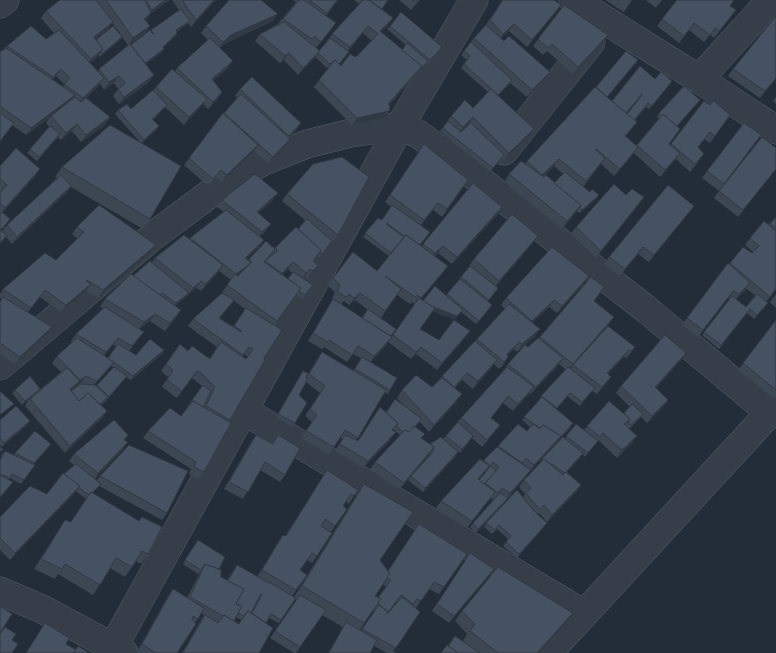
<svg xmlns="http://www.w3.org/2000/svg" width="776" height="653" viewBox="0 0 776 653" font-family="'Open Sans',sans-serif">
<rect width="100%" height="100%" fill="#222d39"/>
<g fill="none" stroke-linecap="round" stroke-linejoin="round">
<defs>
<g id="minor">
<path d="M573 0 699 79 776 130"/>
<path d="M0 4 5 0"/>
<path d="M699 79 771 0"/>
<path d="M504 151 591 42"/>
<path d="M0 366 153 236 227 181 264 161 307 144 351 133 400 126 418 134 442 151 646 309 770 413"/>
<path d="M243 410 584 614"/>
<path d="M0 591 42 609 124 653"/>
<path d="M110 653 400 126 474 0"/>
<path d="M548 653 776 406"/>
</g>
</defs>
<use href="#minor" stroke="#545c67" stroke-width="29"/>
<use href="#minor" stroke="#363e4a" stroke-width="28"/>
</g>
<g fill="#3c4753" fill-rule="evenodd">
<path d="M60 0H170L150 14 146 20 150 26 145 34 130 44 131 45 179 10 172 0H216L191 27 188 23 177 32 175 37 163 47 164 49 162 52 146 64 149 82 119 104 113 96 118 89 114 83 104 90 100 84 86 98 110 117 105 125 81 142 72 131 61 140 58 137 37 161 27 153 49 127 46 123 49 118 26 135 12 125 0 142V52L7 46 46 39 54 33 41 18 46 11ZM112 23 120 33 96 40 95 39 108 29ZM122 37 128 45 99 69 98 72 90 63 99 55 100 57 120 40ZM56 76 64 84 63 86 53 80Z"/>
<path d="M293 0H338L326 16 336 23 316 48 319 51 328 41H327L332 34 382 9 393 18 388 25 381 32 402 50 406 45 387 29 390 26 442 47 428 64 426 63 389 105 384 118 352 125 314 87 330 66 327 68 315 57 298 75 284 60 280 63 255 41 260 34 278 24 296 2ZM363 33 372 41 356 57 341 66 339 64 346 56 348 51Z"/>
<path d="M354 0H362L359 4Z"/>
<path d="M399 0H420L411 10Z"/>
<path d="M502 0 556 12 527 47 509 31 501 38 545 79 527 97 510 83 498 96 534 129 529 136 504 160 502 158 490 172 440 131 451 116 473 108 488 92 461 68 467 60 461 55 474 38 486 25Z"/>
<path d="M605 0H632L624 12Z"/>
<path d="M646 0H662L656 8Z"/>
<path d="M677 0H734L730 6 736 10 714 38 710 35 704 42 689 30 679 43 657 26Z"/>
<path d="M273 21 226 43 220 48 228 68 213 81 222 92 217 100 208 109 203 104 184 125 165 107 153 120 159 126 156 130 142 143 150 219 143 229 71 187 66 193 12 244 6 237 0 244V193L1 192 0 191V166L40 169 35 176 2 213 10 219 1 230 2 231 7 225 57 178 55 177 62 167 139 141 115 114 118 110 131 109 153 90 156 87 175 72 177 68 208 40 201 33 206 26Z"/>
<path d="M608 35 603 42 573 74 547 51 543 55 533 46 538 39Z"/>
<path d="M733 69 776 79 760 98 728 76Z"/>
<path d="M655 79 669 85 649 109 646 107 635 120 637 122 626 136 637 146 659 119 657 117 659 113 700 100 677 126 675 136 669 144 670 145 704 101 710 105 730 115 710 143 704 139 698 148 699 161 690 172 676 159 660 177 634 153 614 176 601 164 583 187 590 192 599 195 596 199 580 213 577 211 562 229 504 182 509 174 525 164 527 161 608 98 612 101ZM639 98H640L627 114 626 113ZM554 166 563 174 554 183 543 177Z"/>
<path d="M240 89 301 123 296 130 289 138 290 139 285 146 268 164 254 151 222 182 216 177 208 186 184 165 223 114 237 98 235 96Z"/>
<path d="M776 97V104L773 101Z"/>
<path d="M756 142 719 191 702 178 707 171Z"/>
<path d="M424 144 468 180 442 217 433 210 421 225 420 245 422 246 473 183 502 207 497 215 452 264 438 253 435 256 443 273 420 299 423 301 446 295 470 266H469L474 259 533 243 496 286 498 288 487 302 489 309 476 324 461 312 433 311 420 329 439 340 465 338 437 370 416 354 411 359 388 342 415 304 412 302 410 304 397 295 381 318 391 336 387 344 371 362 390 390 388 394 384 392 356 440H358L386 412 407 409 397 398 402 390 432 387 505 309 501 305 506 298 584 284 557 313 549 307 532 323 535 336 517 352 514 349 507 355 508 357 503 365 499 369 494 364 473 389 462 380 455 388 457 401 429 432 420 422 415 427 425 434 421 438 430 444 443 439 461 418 503 371 508 364 539 338 591 277 594 301 609 324 570 369H571L573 365 635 347 630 354 626 358 624 357 608 374 606 384 597 394 592 391 580 406 567 396 556 409 571 427 529 472 505 502 476 533 470 527 497 495 492 500 491 498 467 528 436 508 441 501 497 448 518 424 527 431 530 427 522 420 539 400 541 396 566 370 559 364 531 394 530 393 513 411 503 403 491 418 495 432 482 447 472 438 460 453 454 448 458 452 456 456 423 492 408 480 431 454H430L399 490 370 469 375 462 400 435 393 429 391 439 363 468 335 451 342 439 340 437 329 454 301 438 312 422 305 416 320 393 306 382 299 395 295 423 292 427 276 417 303 371 306 378 322 352 353 371 361 358 353 354 347 362 324 347 322 349 308 341 328 307 333 299 338 303 332 298 335 292 328 286 333 278 377 271 389 256 363 237 378 218 382 220 391 207 385 202ZM355 300 368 310 362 318 341 304 344 301 349 305ZM488 469 479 480V479L484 472 485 473Z"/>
<path d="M776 169 738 217 714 198 719 191Z"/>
<path d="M287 194 338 235 333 242 332 241 319 257 317 256 313 261 318 266 313 273 308 278 305 276 303 278 313 285 303 299 296 295 274 325 264 358 265 360 229 421 204 472 199 479 189 474 191 469 143 438 148 431 181 416 202 386 196 381 192 378 177 398 162 387 168 377 161 371 180 344 188 351 210 358 217 347 188 326 193 319 227 296 222 292 231 280 219 271 201 291 196 288 175 306 176 318 165 331 150 321 139 329 138 339 129 351 136 355 164 350 162 354 131 380 126 377 106 401 101 405 107 411 102 418 65 453 25 406 29 399 22 405 12 393 15 390 37 392 61 372 52 363 57 356 72 342 71 341 76 334 103 308 100 307 105 299 133 276 152 262 155 258 189 239 224 212 217 207 222 200H273L258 213 266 231 260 237 264 240 259 247 246 259 248 260 249 259 274 248 298 229 305 220 282 201ZM288 269 292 273 288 279 282 275ZM234 301 245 309 233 327 220 318ZM113 345 116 346 108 358 104 355ZM244 354 248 357 246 359 243 357ZM111 366 114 368 96 386 94 385Z"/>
<path d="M626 195 644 197 596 258 571 234 576 227Z"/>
<path d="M694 206 649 262 638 254 620 276 604 264 609 257Z"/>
<path d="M776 217V289L766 302 765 307 754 319 747 313 719 349 702 335 730 299 728 298 698 337 682 325 728 263 730 264 743 247 752 253 753 252 745 245 750 238 768 225ZM747 289 756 296 746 307 736 299Z"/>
<path d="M77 227 156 245 151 252 98 298 86 290 61 312 40 297 28 312 47 334 15 364 0 354V302L2 299 0 298V294L3 289 56 260 78 239 72 234Z"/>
<path d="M776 294V308L770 302Z"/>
<path d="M776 320V396L774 399 738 370Z"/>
<path d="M686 353 681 360 656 388 668 400 663 407 647 423 641 417 629 429 632 443 617 458 598 440 585 457 583 454 567 472 581 485 576 492 547 522 539 513 537 514 544 527 517 558 503 546 508 539 497 529 492 534 484 527 486 523 523 498 525 494 519 487 524 480 540 463 542 459 565 438 576 424 584 430 587 426 624 413 630 407 616 393 621 386Z"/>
<path d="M0 420 27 425 2 447 0 445Z"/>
<path d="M35 431 48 448 34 464 35 465 21 484 10 478 9 479 11 485 0 498V460L2 454 5 451 14 455Z"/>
<path d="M256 435 272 444 278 435 285 475 280 482 260 470 243 499 224 489 251 442Z"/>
<path d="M125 440 123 449 95 479 97 480 100 476 167 513 162 520 99 486 93 493 139 521 142 517 148 554 141 564 136 561 125 577 110 568 93 595 58 574 55 579 34 569 65 520 71 522 86 499 76 491 10 560 0 550V517L47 494 64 474 74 465 69 461 74 454Z"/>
<path d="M327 470 358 490 349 504 346 501 343 506 347 509 331 532 332 533 312 563 307 560 300 570 307 575 292 596 294 597 356 496 364 484 380 560 387 571 467 554 439 594 429 589 416 608 420 612 393 651 397 653H387L374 646 370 653H328L343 627 322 615 296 653H294L270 638 297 600 295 599 279 623 269 618 266 623 259 653H182L198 625 204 615 201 613 177 653H140L137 652 168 596 173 589 187 598 201 571 198 574 183 564 198 540 219 569 221 577 227 580 237 565 257 577 278 542 283 535 285 536ZM383 584 386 587 378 598 375 596ZM259 598H260L251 613ZM396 602 397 603 387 614 388 613ZM373 610 375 611 361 631 360 630ZM236 617 241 620 239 624 234 621Z"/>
<path d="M470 553 489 576 449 623 432 611Z"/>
<path d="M462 611 566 623 539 653H441L469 646 463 641 467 634 455 621Z"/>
</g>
<g fill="#313944">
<path d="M165 0H170L150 14 146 20 139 26 152 10Z"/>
<path d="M214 0H216L191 27 196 20Z"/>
<path d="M561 5 556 12 527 47 532 40Z"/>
<path d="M278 14 273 21 226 43 218 49 223 42 231 35Z"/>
<path d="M393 18 388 25 376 37 380 31Z"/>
<path d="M190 21 187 25 173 34 176 30Z"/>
<path d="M113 22 108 29 89 45 94 37Z"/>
<path d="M514 24 509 31 498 41 503 34Z"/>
<path d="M150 26 145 34 128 46 133 38Z"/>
<path d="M368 26 363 33 345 55 350 47Z"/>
<path d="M177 33 175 37 160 50Z"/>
<path d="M608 35 603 42 573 74 578 67Z"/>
<path d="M122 37 120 40 100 57 103 53Z"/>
<path d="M103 49 98 56 86 66 91 59Z"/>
<path d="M164 49 162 52 140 69 142 65Z"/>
<path d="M320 51 315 58 298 75 303 68Z"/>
<path d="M289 53 284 60 280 63 285 56Z"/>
<path d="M233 61 228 68 207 86 212 79Z"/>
<path d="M422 66 417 73 383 111 388 104Z"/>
<path d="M61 69 56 76 48 84 53 77Z"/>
<path d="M550 72 545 79 527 97 532 90Z"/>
<path d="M154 75 149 82 119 104 124 97Z"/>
<path d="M119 76 114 83 104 90 109 82Z"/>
<path d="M104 78 99 85 78 105 83 98Z"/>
<path d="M776 78V79L760 98 765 91Z"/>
<path d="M222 92 217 100 208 109 213 102Z"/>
<path d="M75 95 70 102 51 116 49 118 26 135 31 128Z"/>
<path d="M207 99 202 106 184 125 189 117Z"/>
<path d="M389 111 384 118 352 125 357 118Z"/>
<path d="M110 117 105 125 81 142 86 135Z"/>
<path d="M473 117 468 125 458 135 463 127Z"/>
<path d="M301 123 296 130 284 143 289 136Z"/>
<path d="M77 124 72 131 61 140 66 133Z"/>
<path d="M159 126 156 130 141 144 144 140Z"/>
<path d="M534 129 529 136 504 160 509 153Z"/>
<path d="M290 139 285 146 268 164 273 157Z"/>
<path d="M258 145 253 152 222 182 227 175Z"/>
<path d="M680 153 675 160 660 177 665 170Z"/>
<path d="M605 158 600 165 581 188 586 181Z"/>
<path d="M559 159 554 166 537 182 542 175Z"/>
<path d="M40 169 35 176 0 215 5 208Z"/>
<path d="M71 186 66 193 12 244 17 237Z"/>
<path d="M278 193 273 200 252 219 257 212Z"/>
<path d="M599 195 596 199 580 213 582 210Z"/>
<path d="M644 197 639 205 596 258 601 251Z"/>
<path d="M438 203 433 210 419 228 424 220Z"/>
<path d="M581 205 576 212 562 229 567 221Z"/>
<path d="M694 206 689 213 649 262 654 255Z"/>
<path d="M502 207 497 215 452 264 457 257Z"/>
<path d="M271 224 266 231 257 240 262 232Z"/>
<path d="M538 236 533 243 494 288 499 281Z"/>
<path d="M264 240 259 247 240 265 245 258Z"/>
<path d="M156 245 151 252 98 298 103 290Z"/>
<path d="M443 246 438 253 430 261 435 253Z"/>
<path d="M643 247 638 254 620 276 625 269Z"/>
<path d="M293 262 288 269 277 280 282 273Z"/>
<path d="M251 263 246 270 231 281 236 274Z"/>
<path d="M223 265 218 273 201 291 206 284Z"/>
<path d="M318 266 313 273 308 278 313 271Z"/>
<path d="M448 266 443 273 416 305 421 298Z"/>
<path d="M310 269 305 276 301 280 306 273Z"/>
<path d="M589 276 584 284 557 313 562 306Z"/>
<path d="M201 281 196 288 188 295 193 288Z"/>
<path d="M750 283 745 290 734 301 739 294Z"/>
<path d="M91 284 86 291 61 312 66 305Z"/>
<path d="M189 293 186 297 173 307 176 303Z"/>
<path d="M360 293 355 300 349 305 354 298Z"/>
<path d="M554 300 549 307 527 328 532 321Z"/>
<path d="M419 306 463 310 454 320Z"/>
<path d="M181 310 176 318 165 331 170 323Z"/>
<path d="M155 314 150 321 138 330 144 322Z"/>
<path d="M614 317 609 324 568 371 573 364Z"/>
<path d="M52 327 47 334 15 364 20 357Z"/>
<path d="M540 329 535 336 517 352 522 344Z"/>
<path d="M470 331 465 338 437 370 442 363Z"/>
<path d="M392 337 387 344 369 364 374 356Z"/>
<path d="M118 338 113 345 101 359 106 352Z"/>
<path d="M519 342 514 349 502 361 507 354Z"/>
<path d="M421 347 416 354 411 359 416 352Z"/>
<path d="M164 350 162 354 131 380 133 376Z"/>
<path d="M629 350 624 357 602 380 607 373Z"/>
<path d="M686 353 681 360 650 394 655 387Z"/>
<path d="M563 358 558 366 531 394 536 387Z"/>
<path d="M497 360 492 367 473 389 478 381Z"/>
<path d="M114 362 109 369 92 388 97 381Z"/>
<path d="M86 376 81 383 76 387 65 396 70 389 80 380Z"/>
<path d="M611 377 606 384 597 394 602 387Z"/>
<path d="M534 387 529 394 513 411 518 404Z"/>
<path d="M40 389 37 392 22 405 25 401Z"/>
<path d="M462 394 457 401 429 432 434 425Z"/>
<path d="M668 400 663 407 647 423 652 416Z"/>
<path d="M107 411 102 418 65 453 70 446Z"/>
<path d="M30 421 27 425 2 447 4 443Z"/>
<path d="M573 423 556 444 529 472 534 465Z"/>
<path d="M500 425 495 432 482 447 487 440Z"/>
<path d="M396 432 391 439 363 468 368 461Z"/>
<path d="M637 436 632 443 617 458 622 450Z"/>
<path d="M128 442 123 449 93 481 98 473Z"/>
<path d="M434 447 429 454 399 490 404 483Z"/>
<path d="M458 452 456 456 423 492 425 488Z"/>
<path d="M531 470 526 477 505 500 510 493Z"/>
<path d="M581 485 576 492 547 522 552 515Z"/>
<path d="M80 486 75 493 10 560 15 553Z"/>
<path d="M508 498 505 502 476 533 478 529Z"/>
<path d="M494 569 489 576 449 623 454 616Z"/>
<path d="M573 613 566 623 539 653H537Z"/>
</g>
<g fill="#465261" stroke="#313944">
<path d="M60 0H96L113 22 94 37 103 49 91 59 46 11Z"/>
<path d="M106 0H144L151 13 144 19 150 26 133 38Z"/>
<path d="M146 0H165L152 10Z"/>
<path d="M182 0H214L196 20Z"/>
<path d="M229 0H261L278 14 231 35 223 42 206 26Z"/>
<path d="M299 0H304L336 23 321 42 315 36 312 39 283 19Z"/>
<path d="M309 0H337L327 13Z"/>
<path d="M363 0H369L393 18 380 31 422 66 388 104 390 106 389 111 357 118 319 80 335 60 341 66 350 54 356 57 378 34 368 26 350 47 332 34Z"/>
<path d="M369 0H388L382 9Z"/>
<path d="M413 0H419L416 3Z"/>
<path d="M503 0H554L561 5 532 40 514 24 503 34 490 20Z"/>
<path d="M677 0H734L730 6 736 10 719 31 715 28 710 35 694 23 684 36 662 19Z"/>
<path d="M564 5 608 35 578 67 552 44 548 48 538 39Z"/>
<path d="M181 9 190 21 176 30 177 33 163 47 164 49 145 63 131 45 150 30 153 34H154L151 30Z"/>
<path d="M401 12 442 47 430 60 390 26Z"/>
<path d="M776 16V78L765 91 733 69Z"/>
<path d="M284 22 320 51 303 68 289 53 285 56 260 34Z"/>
<path d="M486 25 504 41 509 36 550 72 532 90 474 38Z"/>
<path d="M31 26 46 39 59 30 104 78 83 98 64 84 70 78 61 69 53 77 7 46Z"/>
<path d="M113 26 122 37 103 53 101 51 103 49 96 40Z"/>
<path d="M210 38 233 61 212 79 222 92 213 102 177 68Z"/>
<path d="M330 38 349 52 339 64 335 60 330 64 318 53 319 51Z"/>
<path d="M471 42 512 80 498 95 464 64 470 56 464 51Z"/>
<path d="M407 43 428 61 420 69 422 66 402 50Z"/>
<path d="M130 44 154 75 124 97 118 89 125 83 119 76 109 82 99 69Z"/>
<path d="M6 48 75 95 31 128 0 106V52Z"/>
<path d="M626 51 638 60 607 97 596 87Z"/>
<path d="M640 66 655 79 661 72 672 81 652 106 648 103 634 120 627 114 642 95V94L626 113 612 101Z"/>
<path d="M172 69 207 99 189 117 156 87Z"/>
<path d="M252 77 301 123 289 136 240 89Z"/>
<path d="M684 86 700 100 677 126 663 114 662 116 659 113Z"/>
<path d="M595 87 637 122 625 136 638 147 620 169 596 149H595L605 158 586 181 559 159 542 175 527 161Z"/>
<path d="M491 89 534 129 509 153 473 117 463 127 451 116 465 100 473 108Z"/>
<path d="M153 90 167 105 152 119 159 126 144 140 118 110 127 104 131 109Z"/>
<path d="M241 94 290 139 273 157 224 113Z"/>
<path d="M75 97 81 102 86 98 110 117 86 135 77 124 66 133 51 116Z"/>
<path d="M704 101 710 105 714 101 730 115 715 136 710 132 698 147 704 154 695 164 671 144Z"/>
<path d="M0 113 14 123 0 141Z"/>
<path d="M223 113 258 145 227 175 221 170 213 179 189 158Z"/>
<path d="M663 114 680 129 669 144 680 153 665 170 637 145Z"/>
<path d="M448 121 461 132 471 123 504 155 493 168 443 128Z"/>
<path d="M744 123 761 135 724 184 707 171Z"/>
<path d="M110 125 181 166 150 219 62 167Z"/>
<path d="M50 126 60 134 39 157 30 149Z"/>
<path d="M762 137 776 148V169L743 210 719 191Z"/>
<path d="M424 144 468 180 447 209 438 203 424 220 390 195Z"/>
<path d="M16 148 40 169 5 208 0 204V193L7 185 0 179V166Z"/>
<path d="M342 157 369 177 338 235 287 194 313 164Z"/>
<path d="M521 161 544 177 546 175 581 205 567 221 509 174Z"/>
<path d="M565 172 590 192 592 189 599 195 582 210 580 208 581 205 554 183Z"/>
<path d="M255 174 278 193 257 212 271 224 262 232 222 200Z"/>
<path d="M61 175 71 186 17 237 7 225Z"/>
<path d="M473 183 502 207 457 257 443 246 435 253 423 244Z"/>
<path d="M614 184 626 195 632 189 644 197 601 251 576 227Z"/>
<path d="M668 185 694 206 654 255 643 247 625 269 609 257Z"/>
<path d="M99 205 156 245 103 290 87 280 86 281 91 284 66 305 45 290 31 308 3 289 45 253 56 260 84 232 77 227Z"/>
<path d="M392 205 430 232 420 245 406 235 405 237 387 223 386 224 404 237 391 253 365 233 378 218 382 220Z"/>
<path d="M226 210 264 240 245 258 251 263 236 274 190 238Z"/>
<path d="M2 212 10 219 2 229 0 228V214Z"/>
<path d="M512 214 538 236 499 281 474 259Z"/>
<path d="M776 217V228L770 224Z"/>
<path d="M307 219 332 241 322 254 320 252 321 250 298 229Z"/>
<path d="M764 221 776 231V288L770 297 730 263 743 247 752 253 759 246 750 238Z"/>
<path d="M296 227 321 250 313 261 318 266 313 271 310 269 306 273 293 262 282 273 265 261 277 251 276 247Z"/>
<path d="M0 230 7 235 0 243Z"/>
<path d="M184 235 223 265 206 284 201 281 193 288 155 258Z"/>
<path d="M406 235 448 266 421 298 417 295 415 297 385 276 401 289 385 311 360 293 354 298 349 294 346 297 337 291 340 285 333 278 353 252 377 271Z"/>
<path d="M266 241 275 249 264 262 301 288 277 321 227 285 235 274 238 276 252 262 249 259Z"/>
<path d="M552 247 589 276 562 306 554 300 532 321 506 298Z"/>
<path d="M150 261 189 293 176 303 162 293 160 295 133 276Z"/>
<path d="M728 263 750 283 739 294 733 291 703 330 687 318Z"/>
<path d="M470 266 498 288 489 300 461 277Z"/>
<path d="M293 272 313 285 305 295 299 291 301 288 288 279Z"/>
<path d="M131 274 181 310 170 323 155 314 144 322 105 299Z"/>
<path d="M591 277 604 287 594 301 614 317 573 364 540 337Z"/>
<path d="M460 279 492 305 479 321 447 294Z"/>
<path d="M435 286 463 310 457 316 431 306 423 301Z"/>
<path d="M222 293 234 300 219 318 241 332 242 331 234 326 246 308 282 330 264 358 265 360 230 420 206 406 215 387 201 373 197 371 182 391 167 380 173 370 166 364 180 344 188 351 192 346 210 359 221 342 246 359 253 349 249 347 243 355 193 319Z"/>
<path d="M757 294 768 303 757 315 750 309 721 345 704 332 732 296 746 307Z"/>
<path d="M3 297 52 327 20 357 0 343V302Z"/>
<path d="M419 298 435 308 420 329 439 340 454 320 470 331 442 363 421 347 416 352 393 335Z"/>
<path d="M333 299 392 337 374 356 358 346 352 355 329 340 327 342 313 333Z"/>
<path d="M509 304 540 329 522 344 519 342 507 354 508 357 504 362 477 339Z"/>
<path d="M105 307 144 332 132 346 118 338 106 352 76 334Z"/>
<path d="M368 309 396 329 391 336 362 318Z"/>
<path d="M776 320V390L743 363Z"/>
<path d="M608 326 635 347 631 351 629 350 607 373 611 377 602 387 573 365Z"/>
<path d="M665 335 686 353 655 387 668 400 652 416 621 386Z"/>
<path d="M77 338 114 362 97 381 86 376 80 380 57 356Z"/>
<path d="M538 338 563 358 536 387 508 364 525 345 528 347Z"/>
<path d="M150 339 164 350 133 376 108 358 118 344 136 355Z"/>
<path d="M475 341 497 360 478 381 467 373 454 387 442 376Z"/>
<path d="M322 352 386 390 358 438 345 430 334 447 306 431 317 415 310 409 325 386 309 374Z"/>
<path d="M362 357 397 378 390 390 355 369Z"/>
<path d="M114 367 127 376 109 397 97 385Z"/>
<path d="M507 367 534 387 518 404 508 396 491 418 500 425 487 440 461 418Z"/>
<path d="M568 367 595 388 582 402 570 393 557 408 541 396Z"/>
<path d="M67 368 80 381 70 389 79 401 88 393 107 411 70 446 30 399Z"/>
<path d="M303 371 308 373 306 378 308 379 299 395 307 403 295 423 278 414Z"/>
<path d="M416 375 432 387 442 378 462 394 434 425 402 390Z"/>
<path d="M30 376 40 389 25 401 15 390Z"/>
<path d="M81 384 95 385 108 397 100 404 88 393 79 401 71 391Z"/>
<path d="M203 385 211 391 203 407 193 401 191 403H190Z"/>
<path d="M0 391 14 404 0 415Z"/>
<path d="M542 397 573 423 559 439 561 436 543 425 540 428 524 417Z"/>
<path d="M395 399 422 419 409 432 405 430 403 432 396 426 398 423 386 413Z"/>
<path d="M193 401 231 423 204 472 194 467 196 462 148 431 170 408 181 416Z"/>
<path d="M609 401 630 419 624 424 637 436 622 450 603 433 600 437 587 426Z"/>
<path d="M632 404 643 414 631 425 628 422 630 419 624 413Z"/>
<path d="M16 406 30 421 4 443 0 438V420Z"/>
<path d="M380 407 398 423 392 430 396 432 368 461 340 444 345 435 358 441Z"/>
<path d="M114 420 128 435 124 440 128 442 98 473 74 454Z"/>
<path d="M458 422 473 436 462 449 446 436Z"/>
<path d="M518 424 527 431 533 424 540 429 543 425 561 436 534 465 526 458 522 463 498 446Z"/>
<path d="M576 424 598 441 588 453 566 436Z"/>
<path d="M414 426 425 434 421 438 434 447 404 483 375 462 405 430 409 432Z"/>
<path d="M35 431 51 444 34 463 15 453Z"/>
<path d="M256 435 273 444 278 435 300 448 285 475 265 462 248 492 229 482Z"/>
<path d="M441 437 458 452 425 488 411 476 434 451 433 450 434 447 430 444Z"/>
<path d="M563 437 583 453 565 473 552 464V465L544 459 543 460 542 459Z"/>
<path d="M129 445 188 471 167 513 100 476Z"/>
<path d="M0 447 3 449 0 452Z"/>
<path d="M497 447 531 470 510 493 502 488 498 493 485 483 499 467 493 462 490 466 484 460Z"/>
<path d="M5 451 35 465 24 480 12 474 10 478 0 474V461Z"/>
<path d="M480 459 489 466 478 479 495 492 472 521 441 501Z"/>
<path d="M544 459 563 475 566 472 581 485 552 515 544 505 540 510 526 493 531 488 524 480Z"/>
<path d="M76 464 101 484 92 493 91 492 89 495 78 487 80 486 64 474Z"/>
<path d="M491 466 496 471 484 484 479 480Z"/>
<path d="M327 470 358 490 354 496 351 494 343 506 347 509 335 526 325 519 321 526 332 533 317 556 312 553 300 570 307 575 296 590 262 570 283 535 286 536Z"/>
<path d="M63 473 80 486 15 553 0 538V517L30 486 47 494Z"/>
<path d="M0 475 13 482 0 497Z"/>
<path d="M364 484 413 512 380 560 390 574 375 596 381 599 364 623 302 586Z"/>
<path d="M517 490 533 510 547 523 519 554 506 542 511 536 499 525 495 530 486 523Z"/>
<path d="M91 492 139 521 142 517 162 527 148 554 142 551 132 567 116 558 100 585 65 564 62 569 41 559 65 520 71 522Z"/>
<path d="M500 493 508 498 478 529 473 523Z"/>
<path d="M419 524 467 554 444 587 434 582 421 601 417 599 413 604 401 595 388 612 378 603 381 599 378 598 391 580 387 577 390 574 388 571Z"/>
<path d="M198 540 225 557 219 569 205 564 201 570 185 560Z"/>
<path d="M470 553 494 569 454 616 437 604Z"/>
<path d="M205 564 221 570V577L244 589 236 604 242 606 234 621 224 615 223 616 190 597Z"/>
<path d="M237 565 269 583V582L296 598 281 620 271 614 266 623 252 613 262 594H261L251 613 248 611 244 616 238 613 242 606 236 604 244 589 228 581Z"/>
<path d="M498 567 573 613 537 653H498L470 631 475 624 462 611Z"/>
<path d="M173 589 204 608 198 619 193 616 192 620 196 624 177 653H156L142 644Z"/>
<path d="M300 595 326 610 300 647 275 631Z"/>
<path d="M402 597 420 612 396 648 362 629 379 605 388 612 387 614Z"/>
<path d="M0 606 12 614 0 633Z"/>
<path d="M248 611 273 628 259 653H183L205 615 218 623 224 615 239 624Z"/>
<path d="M346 622 377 640 370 653H329Z"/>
<path d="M45 623 69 638 66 644 76 650 73 653H26Z"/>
<path d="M5 627 16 634 12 640 18 644 12 653H0V634Z"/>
<path d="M455 636 480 653H458L448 646Z"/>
<path d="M447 645 458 653H441Z"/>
<path d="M78 646 89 653H74Z"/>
</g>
</svg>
